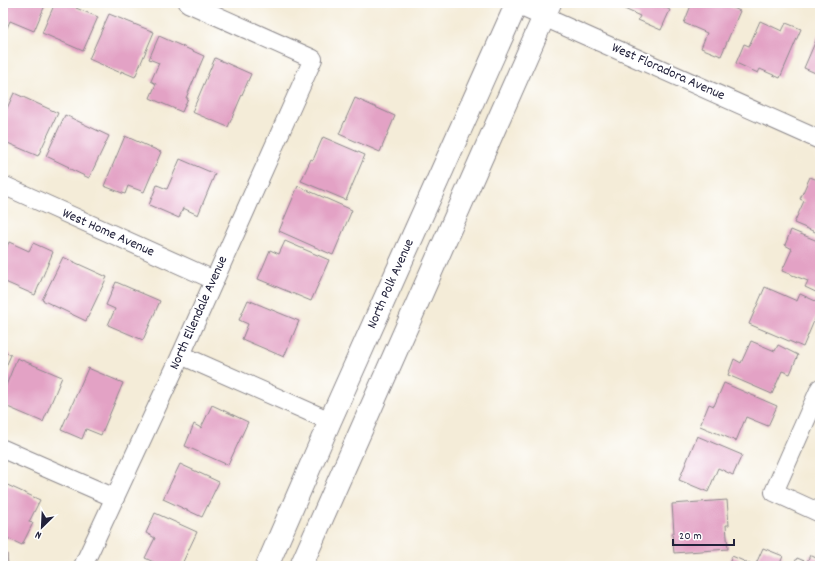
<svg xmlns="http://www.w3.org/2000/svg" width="823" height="569" viewBox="0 0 823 569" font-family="Dekko,sans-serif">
<rect width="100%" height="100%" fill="#fff"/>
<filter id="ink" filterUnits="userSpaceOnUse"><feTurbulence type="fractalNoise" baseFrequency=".025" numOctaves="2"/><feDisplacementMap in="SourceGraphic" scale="8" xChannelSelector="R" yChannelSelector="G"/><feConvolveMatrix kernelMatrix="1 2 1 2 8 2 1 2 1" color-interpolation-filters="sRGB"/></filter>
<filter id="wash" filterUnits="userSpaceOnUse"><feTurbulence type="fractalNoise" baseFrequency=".012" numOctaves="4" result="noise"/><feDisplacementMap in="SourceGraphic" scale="16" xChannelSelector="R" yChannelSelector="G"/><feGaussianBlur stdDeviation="0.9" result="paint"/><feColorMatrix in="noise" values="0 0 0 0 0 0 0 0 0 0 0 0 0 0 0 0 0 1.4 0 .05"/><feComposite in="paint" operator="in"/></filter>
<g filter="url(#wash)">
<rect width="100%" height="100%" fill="#f4ecd8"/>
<g id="blocks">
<g fill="#e3a2c5">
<path d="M3 3H46L34 31 10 21 7 28 3 26Z"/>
<path d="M55 3H78L76 8 98 17 83 51 42 33Z"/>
<path d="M622 3H666L664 7 670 10 661 30 638 20 640 16 620 7Z"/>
<path d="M692 3H722L740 11 721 56 701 48 707 33 684 23Z"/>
<path d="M109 14 154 32 135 77 121 71V73L89 59Z"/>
<path d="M760 21 782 31 786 23 801 29 780 78 760 69 758 73 736 63 744 44 749 46Z"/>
<path d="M820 31V75L804 68Z"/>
<path d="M159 36 204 56 186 98H188L182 112 150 98 156 84 151 81 159 63 149 59Z"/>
<path d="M215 58 251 74 228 127 192 112Z"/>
<path d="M14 93 58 113 38 156 3 141V117Z"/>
<path d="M355 98 395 116 380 152 339 134Z"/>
<path d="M65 115 109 136 89 178 68 168 69 167 46 156Z"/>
<path d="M125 136 161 152 144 192 128 186 125 194 104 186Z"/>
<path d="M323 137 365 155 346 200 301 181 311 159 313 160Z"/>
<path d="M180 159 215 174 198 215 183 208 179 218 149 205 157 185 167 189Z"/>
<path d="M810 177 820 181V234L794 223 804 201 800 199Z"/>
<path d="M298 186 352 210 333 255 279 231Z"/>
<path d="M791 230 820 242V294L805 287 808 281 782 271 792 249 785 245Z"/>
<path d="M285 241 329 260 311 301 258 279 270 250 279 254Z"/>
<path d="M9 242 29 251 33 243 53 252 35 295 3 281V256Z"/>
<path d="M63 257 107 277 86 321 42 300Z"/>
<path d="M116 282 160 301 143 340 108 325 115 309 106 305Z"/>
<path d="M765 287 797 301 800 294 820 303V307L803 347 749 324Z"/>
<path d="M248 300 299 321 284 357 242 339 248 324 239 320Z"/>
<path d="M751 341 775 351 778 345 798 355 790 374 782 371 772 394 728 375 734 359 741 363Z"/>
<path d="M3 351 11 355 3 373Z"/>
<path d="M17 358 62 377 43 422 3 405V393Z"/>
<path d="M88 368 123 383 101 435 86 429 82 439 61 430Z"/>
<path d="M724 383 777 406 768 426 746 417 736 441 700 426 709 404 714 406Z"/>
<path d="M212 405 248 422 228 465 185 446 194 424 201 428Z"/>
<path d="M697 436 742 455 733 475 718 468 708 492 679 480Z"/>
<path d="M180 464 219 482 202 517 163 499Z"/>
<path d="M3 483 40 500 29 522 33 523 22 545 3 536Z"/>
<path d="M727 500 729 525H726L728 549 674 553 672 533H674L672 504Z"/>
<path d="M155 513 197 532 181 566H162L145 558 155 538 146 533Z"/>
<path d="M763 548 783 556 779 566H728L732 556 755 566Z"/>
<path d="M3 553H7L8 566H3Z"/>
<path d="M810 555 820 560V566H793L797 558 807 562Z"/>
</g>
</g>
</g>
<g filter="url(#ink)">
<use href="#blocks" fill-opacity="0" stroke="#8b878a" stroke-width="1"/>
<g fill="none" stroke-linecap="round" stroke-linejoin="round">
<defs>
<g id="street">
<path d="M517 5 820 140"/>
<path d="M3 185 214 280"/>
<path d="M181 355 330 421"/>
<path d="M820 388 774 492 820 513"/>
<path d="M3 449 115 498"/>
<path d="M83 566 181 355 313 59 188 3"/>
</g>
<g id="secondary">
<path d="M267 566 330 421 517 3"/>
<path d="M301 566 550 3"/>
</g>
</defs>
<use href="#street" stroke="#8b878a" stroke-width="20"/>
<use href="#secondary" stroke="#8b878a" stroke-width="24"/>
<use href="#street" stroke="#fff" stroke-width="18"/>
<use href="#secondary" stroke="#fff" stroke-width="22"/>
</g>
</g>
<g text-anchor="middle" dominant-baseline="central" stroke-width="4" stroke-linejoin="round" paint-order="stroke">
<g font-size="14" fill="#22223b" stroke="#fff">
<text transform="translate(668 72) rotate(24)">West Floradora Avenue</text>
<text transform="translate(108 233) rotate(24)">West Home Avenue</text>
<text transform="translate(391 284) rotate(-66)">North Polk Avenue</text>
<text transform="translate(199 313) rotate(-66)">North Ellendale Avenue</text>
</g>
</g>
<rect width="823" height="569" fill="none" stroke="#fff" stroke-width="16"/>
<g transform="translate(42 527) rotate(204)" stroke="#ffffff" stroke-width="3" paint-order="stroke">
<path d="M0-3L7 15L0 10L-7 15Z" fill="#22223b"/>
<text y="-6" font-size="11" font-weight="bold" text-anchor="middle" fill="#22223b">N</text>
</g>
<path d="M673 539v6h61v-6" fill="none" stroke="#22223b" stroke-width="2"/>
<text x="679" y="539" font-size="12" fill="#22223b" stroke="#ffffff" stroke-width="3" paint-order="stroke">20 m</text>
</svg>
